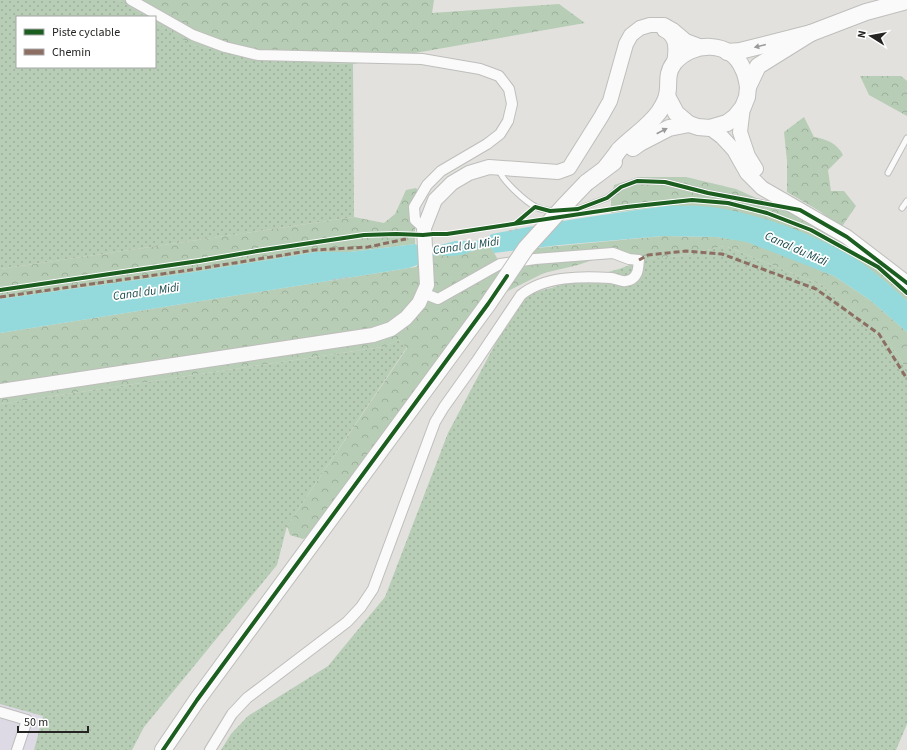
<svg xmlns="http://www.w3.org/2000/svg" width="907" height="750" viewBox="0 0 907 750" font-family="'Source Sans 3',sans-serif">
<defs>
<pattern id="grass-dots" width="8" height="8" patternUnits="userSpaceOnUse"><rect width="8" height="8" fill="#b7cdb5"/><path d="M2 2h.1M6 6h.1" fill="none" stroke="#9db09b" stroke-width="1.8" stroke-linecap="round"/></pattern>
<pattern id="forest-crowns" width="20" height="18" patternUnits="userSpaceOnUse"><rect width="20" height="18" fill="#b7cdb5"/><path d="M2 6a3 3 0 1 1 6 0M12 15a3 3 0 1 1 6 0" fill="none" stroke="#9db09b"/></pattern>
</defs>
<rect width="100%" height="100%" fill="#e2e1de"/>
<path fill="#dddae5" d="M0 704 43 716 34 750H0Z"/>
<g fill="url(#grass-dots)">
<path d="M0 0H119L147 17H17V67H155V22L193 45 264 60 353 64 354 217 0 269Z"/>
<path d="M725 246 822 285 896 352 907 370V724L896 750H221L231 734 248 716 328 666 385 597 448 433 510 316 529 294 619 269 646 259 679 256Z"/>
<path d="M399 340 407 347 287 526 277 565 144 727 132 750H34L43 716 0 704V404L382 347Z"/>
</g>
<g fill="url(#forest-crowns)">
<path d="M119 0H434L432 13 559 4 585 23 353 64 264 60 192 45 155 22V17H147Z"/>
<path d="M860 76H901L907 81V116L869 95Z"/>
<path d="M804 117 814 137C826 139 837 143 843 155L828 170 831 191H844L856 206 841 228 821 212 787 192V161L784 132Z"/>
<path d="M640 177H686L736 189 781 209 800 210 907 283V301L886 282 847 254 666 206 611 213V200L614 185Z"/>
<path d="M416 188 421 194 415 220V244L350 252H316L194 272 0 299V269L354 217 384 223 395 214 406 190Z"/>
<path d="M663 236 716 237 745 241 794 259 834 276 870 300 907 332V370L896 352 822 285 725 246 679 256 639 260 613 253 578 265 544 273 506 292 537 248Z"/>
<path d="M489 247 492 249 507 276 322 529 303 539 290 535 287 526 407 348 399 340 382 347 0 404V333L409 268 416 267 426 257 473 251 477 249Z"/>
</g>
<path fill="#94dadd" d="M666 206C683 206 701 205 718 208 762 215 808 232 847 254 869 266 889 284 907 301V332L870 300 834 276 747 242 716 237 663 236 560 245 494 253 492 249 489 247 477 249 462 255 450 256 439 255 421 258 420 264 409 268 0 333V299L194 272 316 252H350L415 244 417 245 420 248 437 246 455 241H474L489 239 490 235 492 234C550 222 608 214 666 206Z"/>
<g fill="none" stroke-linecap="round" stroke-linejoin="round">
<defs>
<g id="lane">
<path d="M499 169C500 179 526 202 536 207 542 210 549 211 555 210"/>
<path d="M888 173 907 138"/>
<path d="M902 208 907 201"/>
<path d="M567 209H578L607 198 621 187 637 181 665 182 708 193 785 207"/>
</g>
<g id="street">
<path d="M131 0 193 35 225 47 258 55 422 59 480 69 499 76 509 89 512 104 508 121 500 134 487 144 441 171 427 185 414 207 415 220 424 228"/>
<path d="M0 712 27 720 17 750"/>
<path d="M210 750 232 714 247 698 347 622 361 607 373 589 435 422 444 407 476 362 521 295C544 276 582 276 611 278 618 279 624 284 632 279 639 274 638 267 639 260L629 259 613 253 535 259 500 264 438 299 423 293"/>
</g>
<g id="secondary">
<path d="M664 30C678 36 676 51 674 64"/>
<path d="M743 107 740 132 748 156 756 169"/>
<path d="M710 128 722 137 734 150 747 173 762 188 847 237 907 283"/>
<path d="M0 391 373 335 391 329 406 318 419 303 427 285 424 228 435 200 452 183 469 173 489 167 558 172 569 168 601 117 610 101 626 44 631 35 640 28 650 25H664L673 30 686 41 702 47"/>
</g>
<g id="primary">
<path d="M727 52 740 51 811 33 866 12 907 1"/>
<path d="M667 96 676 113 689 124 698 127 710 128 727 123 735 117 743 107 747 97 748 87 758 66 811 33"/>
<path d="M633 148 640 143 669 128 689 124"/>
<path d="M606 167C610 162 615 156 619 150 632 137 648 127 659 112 662 107 666 101 667 95 670 84 665 75 674 63 692 41 731 40 743 69 746 74 747 81 748 87"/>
<path d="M586 183 614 162"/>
<path d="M163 750 197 700 488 304 507 276"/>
</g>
</defs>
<use href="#lane" stroke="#bebebc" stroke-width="7"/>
<use href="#street" stroke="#bebebc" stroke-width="12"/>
<use href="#secondary" stroke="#bebebc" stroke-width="16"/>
<use href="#primary" stroke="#bebebc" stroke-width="18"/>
<g stroke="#c2c2c2" stroke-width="1.5" stroke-dasharray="3 3" stroke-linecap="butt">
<path d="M509 231 519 229"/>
<path d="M333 280 350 277"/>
</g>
<use href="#lane" stroke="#fbfafa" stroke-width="5"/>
<use href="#street" stroke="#fbfafa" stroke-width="10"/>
<use href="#secondary" stroke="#fbfafa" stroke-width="14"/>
<use href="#primary" stroke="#fbfafa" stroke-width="16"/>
<defs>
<path id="primary-bridge" d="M507 276 526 248 564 206 586 183"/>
</defs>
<use href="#primary-bridge" stroke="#bebebc" stroke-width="18" stroke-linecap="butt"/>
<use href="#primary-bridge" stroke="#fbfafa" stroke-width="16"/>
<g stroke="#8d6e63" stroke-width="3" stroke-dasharray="6 3" stroke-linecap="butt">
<path d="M639 260 648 255 686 251 722 254 816 289 879 334 907 379"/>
<path d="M0 297 197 269 314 250 368 247 406 239"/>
</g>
<defs>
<g id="cycleway">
<path d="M516 223 535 207 550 211 578 209 607 198 621 187 637 181 665 182 708 193 800 210 847 237 907 283"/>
<path d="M0 290 199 261 257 251 364 235 396 234 423 235 433 234H447L627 207 692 200 728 203 767 213 811 230 878 267 907 293"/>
<path d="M163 750 197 700 488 304 507 276"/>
</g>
</defs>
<use href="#cycleway" stroke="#fff" stroke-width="6"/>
<use href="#cycleway" stroke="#1b5e20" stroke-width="4"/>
</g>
<defs><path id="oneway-solid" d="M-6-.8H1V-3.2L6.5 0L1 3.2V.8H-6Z"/></defs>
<g fill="#9b9a99">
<use href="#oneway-solid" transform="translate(760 46) rotate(166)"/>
<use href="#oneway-solid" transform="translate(662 131) rotate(-27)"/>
</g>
<g text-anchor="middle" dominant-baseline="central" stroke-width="3.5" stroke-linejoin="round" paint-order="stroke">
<g font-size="12" font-style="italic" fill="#194749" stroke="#fff">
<text transform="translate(466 246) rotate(-8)">Canal du Midi</text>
<text transform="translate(796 249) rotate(24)">Canal du Midi</text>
<text transform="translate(146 292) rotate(-8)">Canal du Midi</text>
</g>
</g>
<rect x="16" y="16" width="140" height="52" fill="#ffffff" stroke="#a8a7a7"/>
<rect x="24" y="29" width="20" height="6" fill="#1b5e20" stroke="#a8a7a7"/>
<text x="52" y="36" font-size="12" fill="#252422">Piste cyclable</text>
<rect x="24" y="49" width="20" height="6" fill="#8d6e63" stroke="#a8a7a7"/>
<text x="52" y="56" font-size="12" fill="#252422">Chemin</text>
<g transform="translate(871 36) rotate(281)" stroke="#ffffff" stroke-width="3" paint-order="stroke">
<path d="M0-3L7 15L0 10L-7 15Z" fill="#252422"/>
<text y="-6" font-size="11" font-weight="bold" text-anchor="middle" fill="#252422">N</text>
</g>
<path d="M18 726v6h70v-6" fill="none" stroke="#252422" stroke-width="2"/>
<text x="24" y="726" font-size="12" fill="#252422" stroke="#ffffff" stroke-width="3" paint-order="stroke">50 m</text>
</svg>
